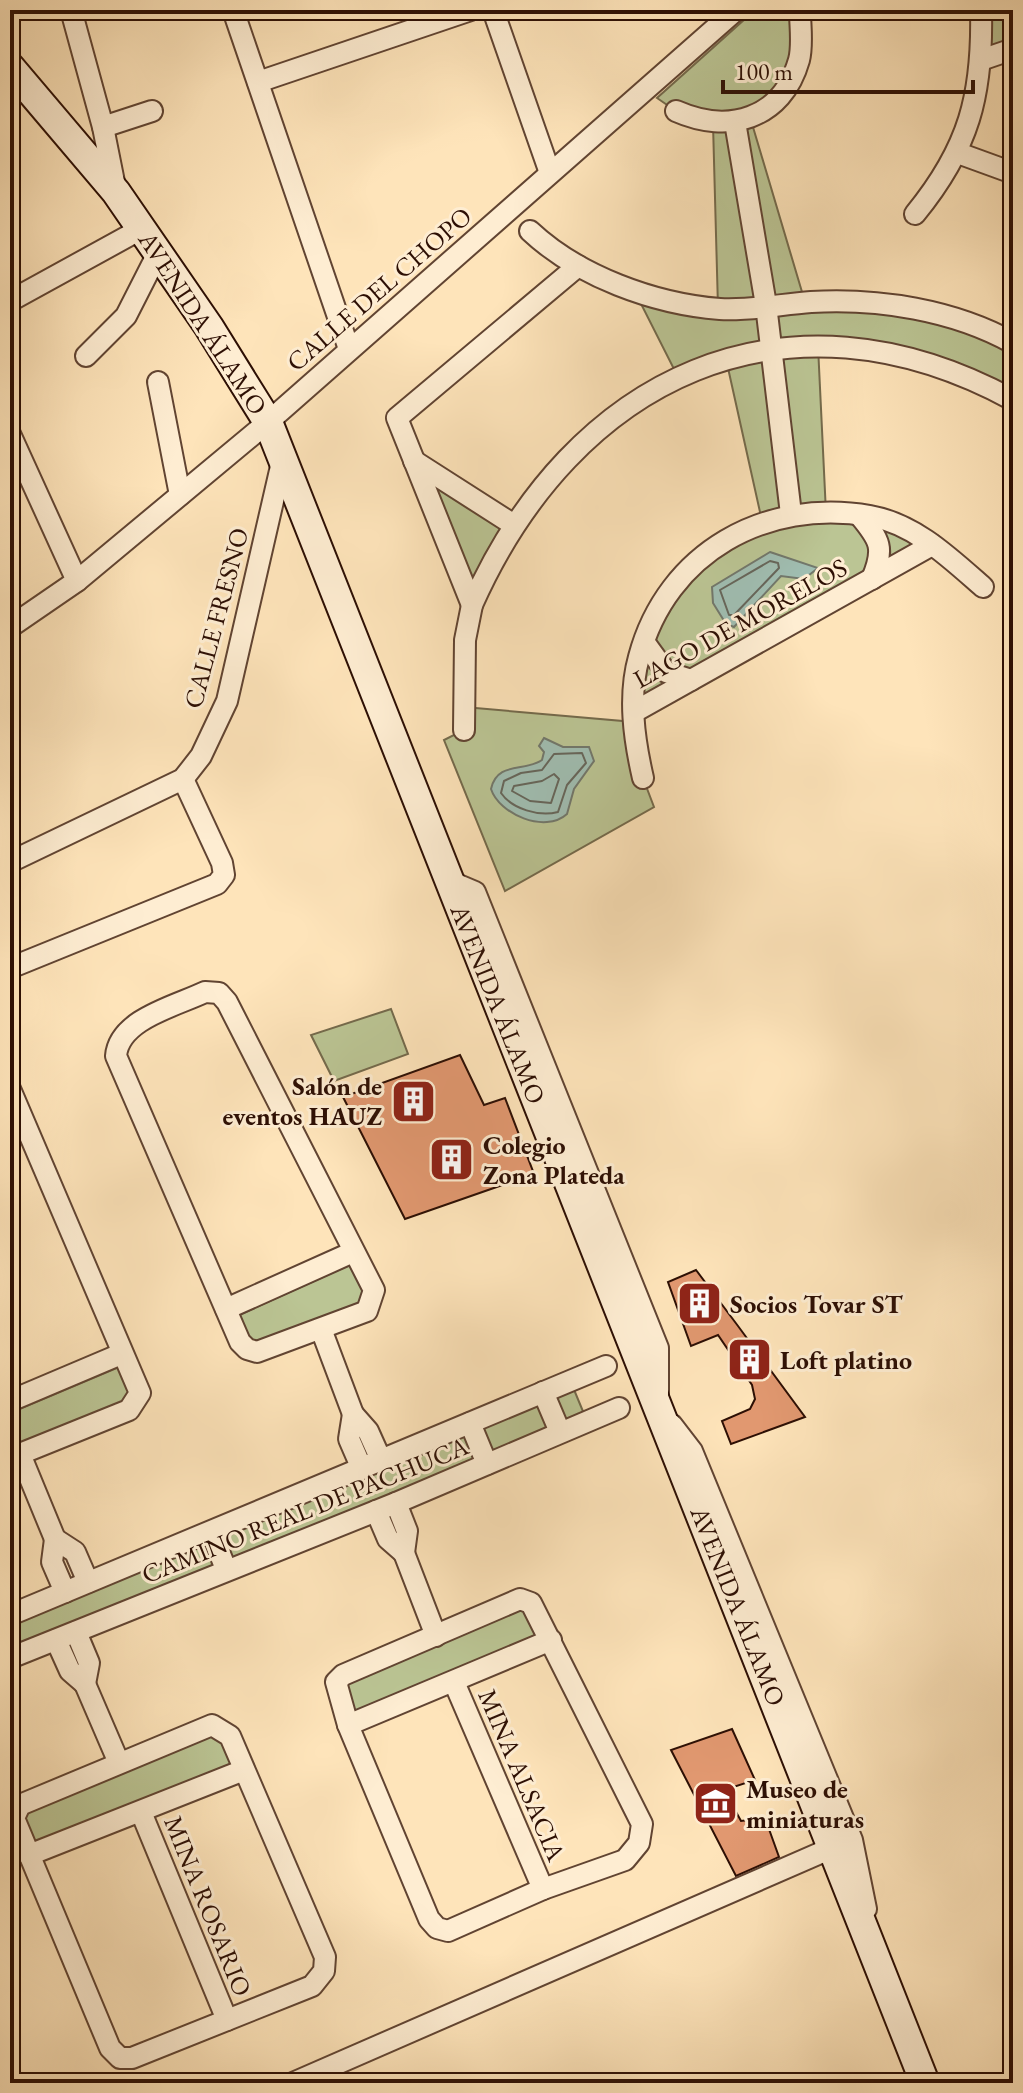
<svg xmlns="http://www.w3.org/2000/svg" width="1023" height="2093" viewBox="0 0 1023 2093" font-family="'EB Garamond',serif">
<rect width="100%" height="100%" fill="#fee4ba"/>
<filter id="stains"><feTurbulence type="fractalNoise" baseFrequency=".0025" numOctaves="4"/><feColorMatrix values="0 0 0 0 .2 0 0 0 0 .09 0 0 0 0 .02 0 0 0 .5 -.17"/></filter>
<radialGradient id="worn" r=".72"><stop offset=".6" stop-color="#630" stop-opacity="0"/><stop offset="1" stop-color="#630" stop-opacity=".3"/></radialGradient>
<g fill="#bbc594" stroke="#746a4c" stroke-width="2">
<path d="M755 10H800V56L750 117 805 302 860 303 1013 343V400L997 391 818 346 826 513 872 516 932 545 634 702 673 587 762 521 726 359 679 379 633 288 718 308 713 124 676 111 657 98Z"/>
<path d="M981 10H1013V49L981 60Z"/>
<path d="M414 461 514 525 472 605Z"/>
<path d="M464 707 634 722 643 778 654 807 505 891 444 740 464 730Z"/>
<path d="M391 1009 408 1054 334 1081 311 1035Z"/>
<path d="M354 1263 370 1301 254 1349 239 1315Z"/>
<path d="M119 1367 135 1400 10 1454V1413Z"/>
<path d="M570 1380 587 1421 10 1658V1615Z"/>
<path d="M524 1604 542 1640 352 1718 341 1682Z"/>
<path d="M222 1731 235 1766 35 1847 21 1813Z"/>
</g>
<g fill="#a0beb2" stroke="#72786c" stroke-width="2">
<path d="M770 552 818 568 804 579 781 576 734 627 726 624 713 603 712 587Z"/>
<path d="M544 738 563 747H589L594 761 574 789 567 814C545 834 499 814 491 789 497 761 525 772 542 760L544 752 539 746Z"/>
</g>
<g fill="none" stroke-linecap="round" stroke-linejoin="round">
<g stroke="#66665b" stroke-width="2">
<path d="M770 561 778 563 779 568 734 615H729L720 590Z"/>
<path d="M582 753 586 763 567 785 558 812C539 817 512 809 501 793L504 781 521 773 542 770 554 754Z"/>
<path d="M554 774 559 779 551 803 530 801 512 791 514 786 542 781Z"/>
</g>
<path stroke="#72786c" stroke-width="5" d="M271 2083 288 2076"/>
</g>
<g fill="#e19870" stroke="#2d0f04" stroke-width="2">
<path d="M460 1055 484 1105 505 1098 534 1174 405 1219 343 1097Z"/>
<path d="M696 1270 738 1326 805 1417 731 1444 722 1421 750 1409 755 1399 752 1385 718 1335 691 1346 668 1282Z"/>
<path d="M732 1729 755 1780 724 1790 741 1821 765 1818 779 1857 736 1876 671 1750Z"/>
</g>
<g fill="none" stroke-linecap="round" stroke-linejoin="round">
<defs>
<g id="street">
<path d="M71 10 103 127 116 192"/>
<path d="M233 10 349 349"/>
<path d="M493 10 550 173"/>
<path d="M981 60 1013 49"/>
<path d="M258 82 471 10"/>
<path d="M676 111C728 134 782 120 799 60 803 45 800 26 800 11"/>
<path d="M735 122 766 305 791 514"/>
<path d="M103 127 152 111"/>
<path d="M958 153 1013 173"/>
<path d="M915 214C969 148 983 95 981 10"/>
<path d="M530 231C578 276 654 304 720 309 749 311 782 304 811 302 878 298 954 310 1013 343"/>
<path d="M578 266 397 418 472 605C573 377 785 276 1013 400"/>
<path d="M10 301 141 229"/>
<path d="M86 356 126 316 157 255"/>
<path d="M158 382 180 495"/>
<path d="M10 434 77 581"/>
<path d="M414 461 514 525"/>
<path d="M860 516C880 540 885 548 872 579"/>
<path d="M10 627 77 581 268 422 736 10"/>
<path d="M645 643 666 672 691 680"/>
<path d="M634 712 932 545"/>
<path d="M464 730 465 640 472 605"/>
<path d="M643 778C634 739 628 696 639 657 667 552 766 498 870 516 915 524 950 558 983 587"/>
<path d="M10 862 183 779 201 756 227 701 282 462"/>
<path d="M449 881 475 892 658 1348V1397"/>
<path d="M10 968 217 884 224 875 222 863 183 779"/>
<path d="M205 992 219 993 227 1002 374 1290 367 1311 257 1352 247 1349 240 1342 116 1056C119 1019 176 1006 205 992Z"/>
<path d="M10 1089 140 1393 129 1410 10 1458"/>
<path d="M226 1309 353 1252"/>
<path d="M321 1329 353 1414"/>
<path d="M543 1392 560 1432"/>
<path d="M10 1401 121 1354"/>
<path d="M470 1423 487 1464"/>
<path d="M672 1425 692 1451 852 1840 866 1909"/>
<path d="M20 1454 55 1539"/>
<path d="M362 1469 349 1439 353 1414 368 1431 381 1460"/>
<path d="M376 1511 388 1539 404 1553 407 1531 396 1503"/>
<path d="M211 1532 226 1569"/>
<path d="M404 1553 436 1636"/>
<path d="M65 1592 52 1562 55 1539 75 1552 88 1582"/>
<path d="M520 1599 531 1603 642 1824 639 1843 625 1860 543 1889 448 1931 437 1928 429 1919 348 1725 336 1682 343 1675Z"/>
<path d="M10 1615 606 1366"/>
<path d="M56 1640 70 1671 85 1684 89 1663 76 1632"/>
<path d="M10 1658 396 1503 619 1408"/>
<path d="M454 1682 543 1889"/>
<path d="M85 1684 119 1763"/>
<path d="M212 1725 230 1736 325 1957 324 1971 312 1986 132 2058H120L110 2048 14 1818 20 1805Z"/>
<path d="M348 1725 551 1640"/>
<path d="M141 1812 227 2020"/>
<path d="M29 1855 244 1770"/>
<path d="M293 2083 834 1847"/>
</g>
<path id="secondary" d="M10 67 116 192 209 327 268 422 925 2083"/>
</defs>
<use href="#street" stroke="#614432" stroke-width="24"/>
<use href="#secondary" stroke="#2d0f04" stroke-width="32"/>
<use href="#street" stroke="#feedd2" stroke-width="20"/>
<use href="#secondary" stroke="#feedd2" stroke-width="28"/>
</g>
<defs>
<symbol id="building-square" viewBox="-11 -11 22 22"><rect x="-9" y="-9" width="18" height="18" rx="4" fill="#8f2418" stroke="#feedd2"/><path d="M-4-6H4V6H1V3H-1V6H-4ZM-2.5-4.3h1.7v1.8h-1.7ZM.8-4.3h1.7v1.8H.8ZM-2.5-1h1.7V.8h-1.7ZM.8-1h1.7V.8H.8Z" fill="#fff"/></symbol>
<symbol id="museum-square" viewBox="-11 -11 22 22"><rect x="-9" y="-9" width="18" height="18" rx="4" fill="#8f2418" stroke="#feedd2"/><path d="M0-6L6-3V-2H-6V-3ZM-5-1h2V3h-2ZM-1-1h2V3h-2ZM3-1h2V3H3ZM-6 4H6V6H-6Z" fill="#fff"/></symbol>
</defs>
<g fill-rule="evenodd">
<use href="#building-square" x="388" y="1076" width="51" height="51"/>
<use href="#building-square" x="426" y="1134" width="51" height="51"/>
<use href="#building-square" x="674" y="1278" width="51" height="51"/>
<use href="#building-square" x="724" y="1334" width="51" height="51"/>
<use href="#museum-square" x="690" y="1778" width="51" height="51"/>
</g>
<g text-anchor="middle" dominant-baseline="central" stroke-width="6" stroke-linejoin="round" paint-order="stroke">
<g font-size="26" fill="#2d0f04" stroke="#feedd2">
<text transform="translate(379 289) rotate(-41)">CALLE DEL CHOPO</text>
<text transform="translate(203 323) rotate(57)">AVENIDA ÁLAMO</text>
<text transform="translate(216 618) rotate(-75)">CALLE FRESNO</text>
<text transform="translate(740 623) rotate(-29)">LAGO DE MORELOS</text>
<text transform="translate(498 1004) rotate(68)">AVENIDA ÁLAMO</text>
<text transform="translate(305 1510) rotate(-22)">CAMINO REAL DE PACHUCA</text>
<text transform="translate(738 1606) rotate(68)">AVENIDA ÁLAMO</text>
<text transform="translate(522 1775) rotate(67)">MINA ALSACIA</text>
<text transform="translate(208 1906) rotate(68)">MINA ROSARIO</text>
</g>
<g font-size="26" font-weight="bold" fill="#2d0f04" stroke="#feedd2" text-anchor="start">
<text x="382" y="1086" text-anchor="end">Salón de<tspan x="382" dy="30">eventos HAUZ</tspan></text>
<text x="483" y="1145">Colegio<tspan x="483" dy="30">Zona Plateda</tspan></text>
<text x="730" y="1304">Socios Tovar ST</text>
<text x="780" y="1360">Loft platino</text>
<text x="746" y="1789">Museo de<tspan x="746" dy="30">miniaturas</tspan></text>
</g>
</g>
<rect width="1023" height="2093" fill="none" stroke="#fee4ba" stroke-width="40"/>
<rect x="12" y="12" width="999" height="2069" fill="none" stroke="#2d0f04" stroke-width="4"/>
<rect x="20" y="20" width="983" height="2053" fill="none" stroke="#2d0f04" stroke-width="2"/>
<path d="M723 80v12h250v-12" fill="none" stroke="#2d0f04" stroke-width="4"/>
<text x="735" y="80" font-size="24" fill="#2d0f04" stroke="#feedd2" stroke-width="6" paint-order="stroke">100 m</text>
<rect width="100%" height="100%" filter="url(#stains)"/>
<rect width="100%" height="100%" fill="url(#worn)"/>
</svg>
